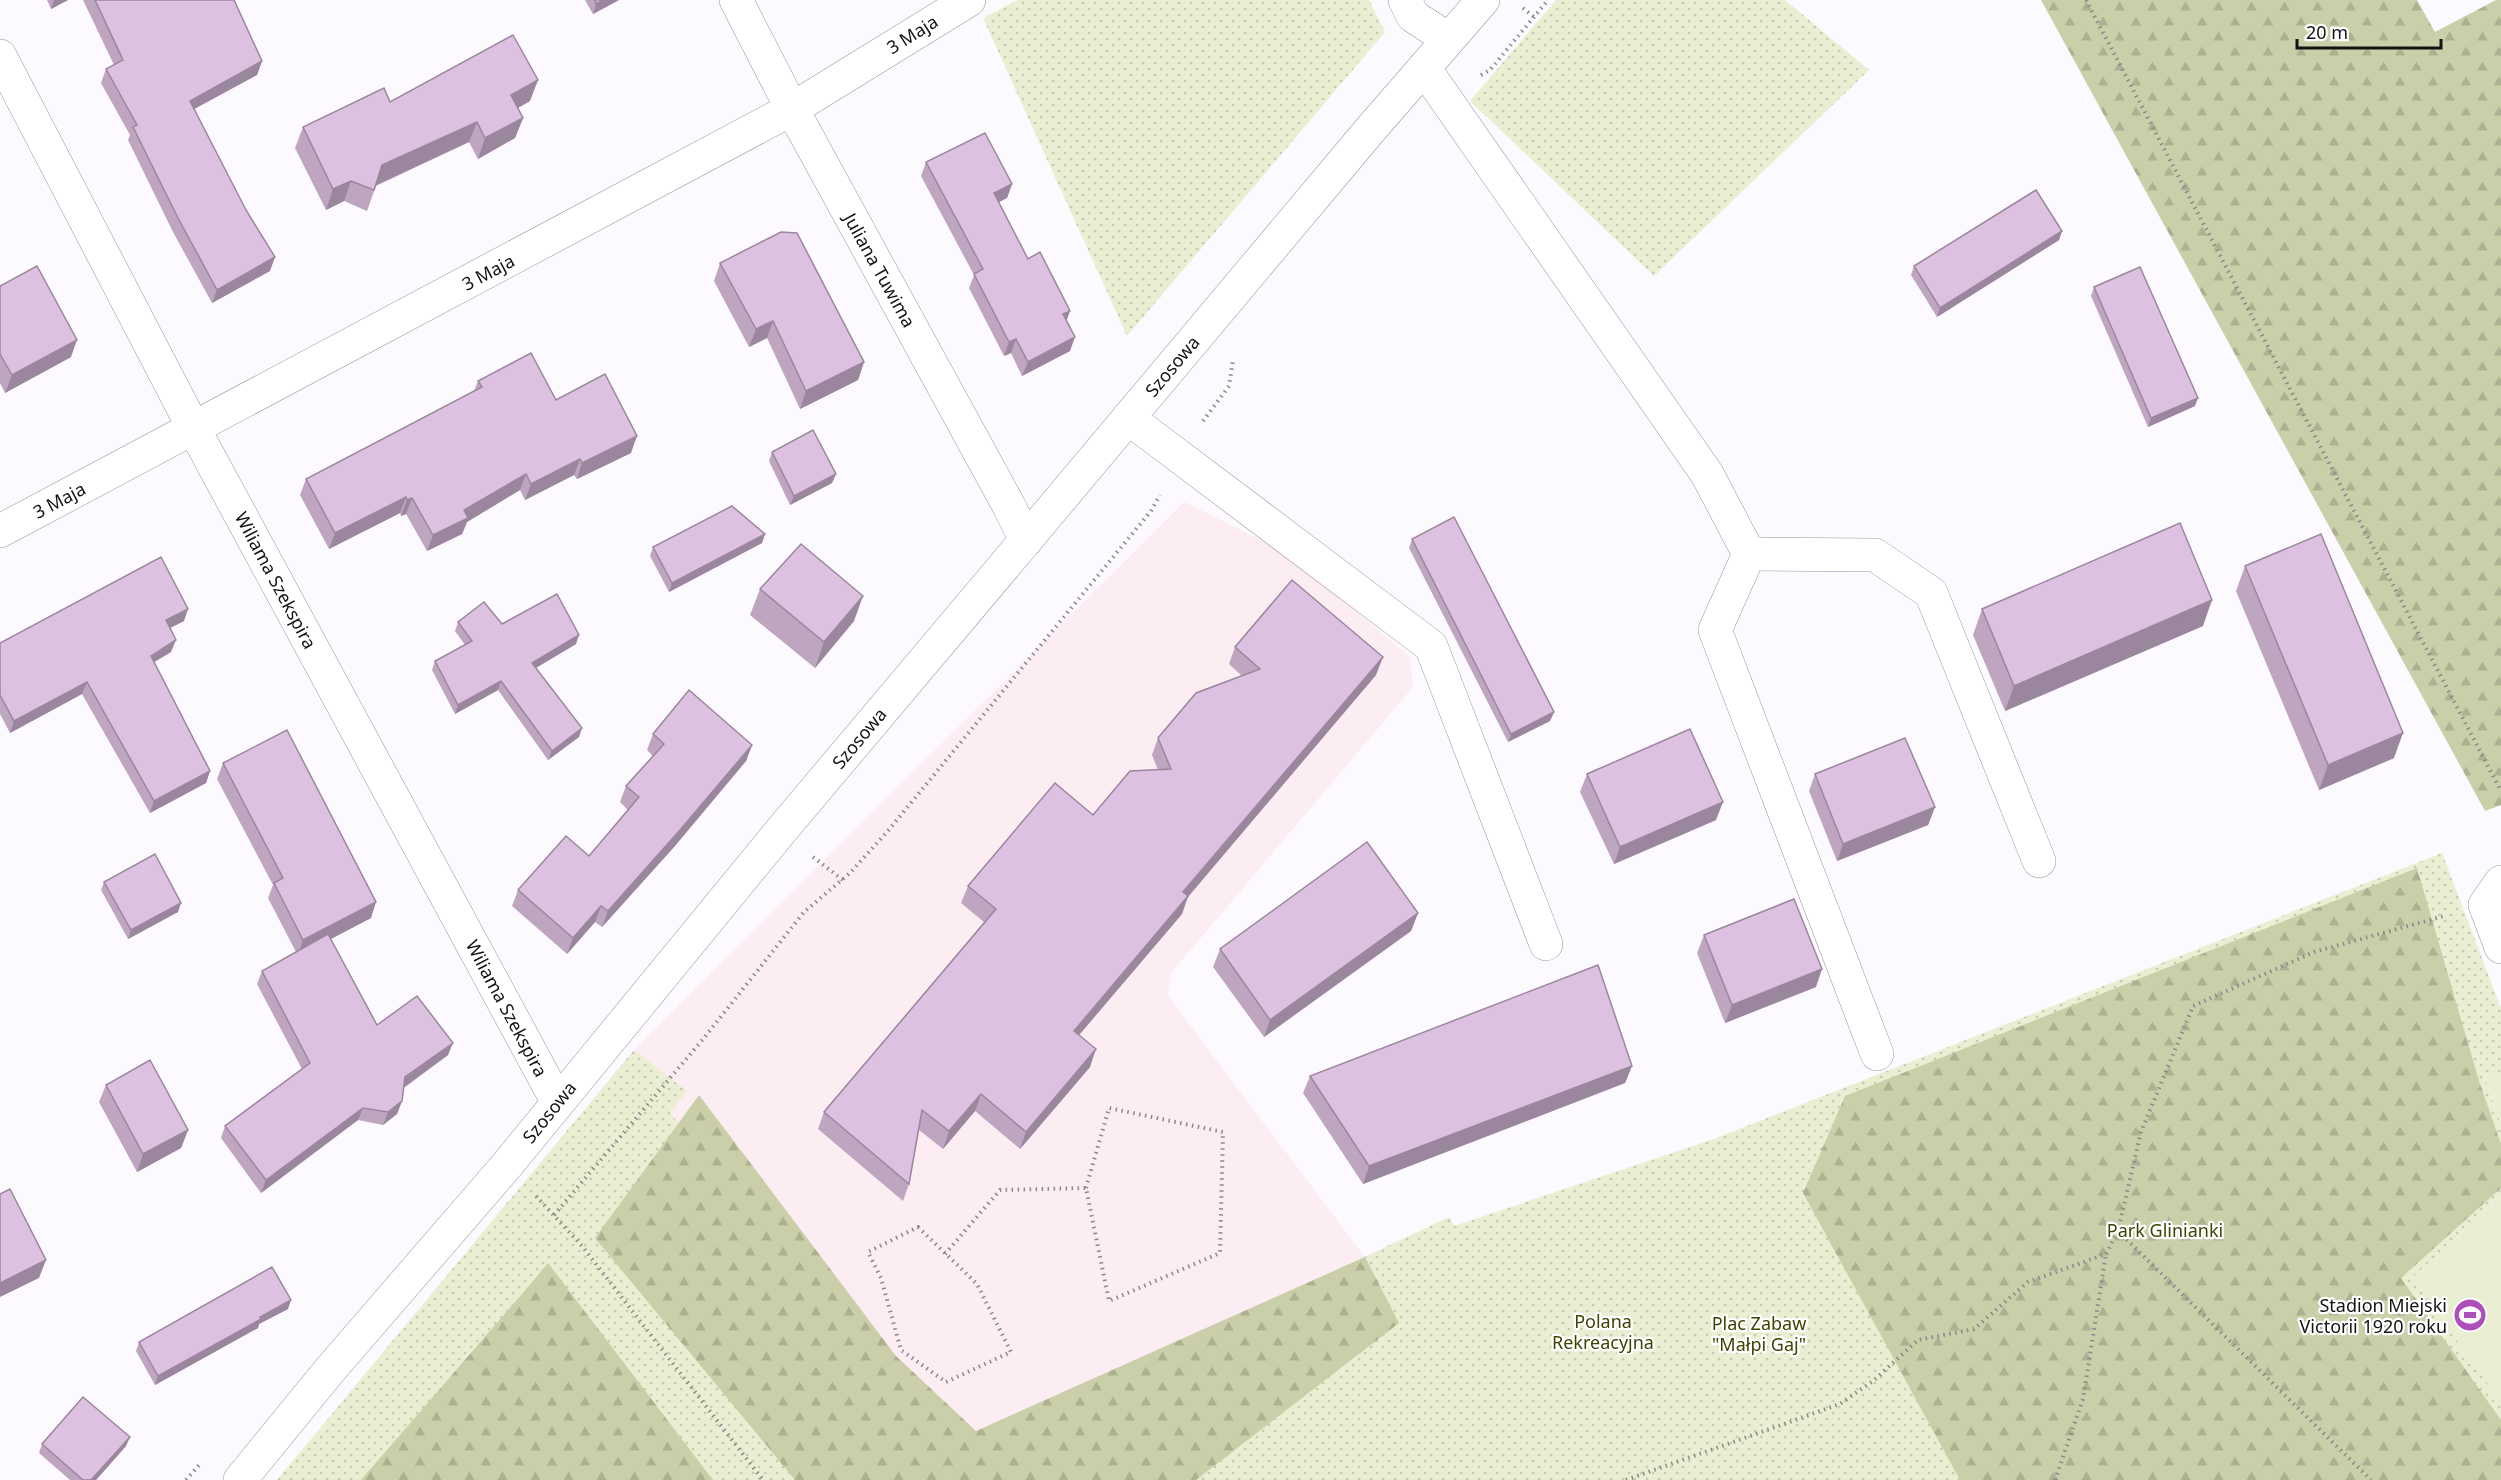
<svg xmlns="http://www.w3.org/2000/svg" width="2501" height="1480" viewBox="0 0 2501 1480" font-family="'Noto Sans',sans-serif">
<defs>
<pattern id="grass-dots" width="8" height="8" patternUnits="userSpaceOnUse" patternTransform="scale(1.5)"><rect width="8" height="8" fill="#eaeed2"/><path d="M2 2h.1M6 6h.1" fill="none" stroke="#c8cbb3" stroke-width="1.8" stroke-linecap="round"/></pattern>
<pattern id="forest-firs" width="22" height="20" patternUnits="userSpaceOnUse" patternTransform="scale(1.5)"><rect width="22" height="20" fill="#cacfa9"/><path d="M5 1l3.5 6h-7zM16 11l3.5 6h-7z" fill="#adb191"/></pattern>
</defs>
<rect width="100%" height="100%" fill="#fcfafe"/>
<path fill="#fcedf3" d="M1184 502 1286 552 1410 657 1413 687 1172 972 1167 995 1365 1257 914 1469 669 1112 686 1091 634 1050Z"/>
<g fill="url(#grass-dots)">
<path d="M1018 0H1369L1385 32 1127 336 983 18Z"/>
<path d="M1556 0H1785L1869 70 1654 276 1470 101Z"/>
<path d="M2442 853 2501 1008V1072L2485 1078 2501 1124V1198L2412 1278 2501 1340V1480H277L634 1050 687 1091 670 1112 914 1469 1449 1217 1454 1226 1711 1140Z"/>
</g>
<g fill="url(#forest-firs)">
<path d="M2041 0H2417L2435 32 2496 0H2501V805L2485 811Z"/>
<path d="M2417 868 2479 1081 2501 1144V1188L2401 1278 2501 1420V1480H1960L1803 1193 1845 1096Z"/>
<path d="M699 1095 896 1356 976 1431 1365 1257 1399 1323 1196 1480H795L595 1238Z"/>
<path d="M548 1263 713 1480H361L522 1294Z"/>
</g>
<g fill="#eaeed2">
<path d="M2501 1072V1124L2485 1078Z"/>
<path d="M2501 1198V1403L2412 1278Z"/>
</g>
<g fill="none" stroke-linecap="round" stroke-linejoin="round">
<defs>
<g id="minor">
<path d="M736 0 792 109 1009 506 1026 540"/>
<path d="M1405 0 1413 16 1448 39"/>
<path d="M0 56 194 429 557 1101"/>
<path d="M1424 68 1707 474 1749 554 1715 630 1877 1054"/>
<path d="M1128 418 1431 646 1546 944"/>
<path d="M0 531 792 109 969 0"/>
<path d="M1749 554 1875 555 1931 593 2039 861"/>
<path d="M2501 882 2485 905 2501 947"/>
<path d="M240 1480 329 1371 507 1165 780 832 1026 540 1370 130 1483 0"/>
</g>
</defs>
<use href="#minor" stroke="#98969b" stroke-width="34"/>
<g stroke="#8a898b" stroke-width="4" stroke-dasharray="1.5 4.5" stroke-linecap="butt">
<path d="M2086 0 2501 791"/>
<path d="M1523 8 1534 17"/>
<path d="M1481 75 1490 70 1548 0"/>
<path d="M1203 421 1229 386 1233 360"/>
<path d="M813 857 843 880"/>
<path d="M536 1196 582 1246 763 1480"/>
<path d="M554 1215 704 1038 804 912 850 873 887 832 1151 511 1160 495"/>
<path d="M918 1227 977 1284 1011 1352 946 1382 901 1350 881 1278 868 1252Z"/>
<path d="M2118 1231 2371 1480"/>
<path d="M945 1254 1000 1190 1086 1188 1109 1301 1220 1253 1223 1132 1109 1108 1086 1188"/>
<path d="M186 1480 200 1464"/>
<path d="M1626 1480 1840 1404 1873 1381 1918 1340 1974 1329 2028 1282 2106 1254 2118 1231 2141 1132 2193 1006 2314 952 2444 916"/>
<path d="M2055 1480 2083 1399 2106 1254"/>
</g>
<use href="#minor" stroke="#fff" stroke-width="33"/>
</g>
<g fill="#bea6c1">
<path d="M47 0H68L51 9Z"/>
<path d="M83 0H234L262 61 257 75 194 109 270 271 212 303 173 232 128 140 130 135 101 83 106 69 114 65Z"/>
<path d="M585 0H619L593 14Z"/>
<path d="M530 101 518 108 523 118 515 138 478 159 469 142 376 186 367 211 344 201 326 210 295 148 303 127 390 102Z"/>
<path d="M926 162 1012 184 1007 198 999 202 1028 259 1066 320 1070 351 1022 376 1011 353 1004 356 969 288 974 275 921 176Z"/>
<path d="M2062 231 2059 240 1937 317 1911 275 1914 266Z"/>
<path d="M720 263 864 362 858 380 800 409 767 338 749 347 714 281Z"/>
<path d="M0 286 71 357 5 393 0 383Z"/>
<path d="M2094 287 2195 406 2148 427 2091 296Z"/>
<path d="M478 381 556 400 631 453 577 479 574 475 525 500 520 490 467 522 462 534 427 551 406 514 401 516 400 513 329 549 300 495 306 479 474 391Z"/>
<path d="M772 452 836 474 832 483 790 505 769 461Z"/>
<path d="M765 534 762 543 669 592 650 556 653 547Z"/>
<path d="M1412 539 1554 712 1550 721 1508 742 1409 548Z"/>
<path d="M2245 566 2394 758 2319 790 2236 591Z"/>
<path d="M760 589 854 621 815 668 750 615Z"/>
<path d="M1982 609 2203 626 2005 711 1973 635Z"/>
<path d="M184 621 170 628 171 652 154 662 210 771 206 783 150 813 82 694 10 733 0 714V643Z"/>
<path d="M458 622 502 624 576 644 536 668 579 737 548 760 498 690 455 714 432 670 435 661 465 645 455 631Z"/>
<path d="M1235 647 1376 675 1188 896 1182 914 1079 1035 1090 1067 1020 1149 975 1111 943 1149 919 1130 909 1184 903 1201 818 1129 824 1112 984 922 961 903 968 886 1093 815 1158 770 1152 755 1158 738 1242 676 1229 664Z"/>
<path d="M653 734 752 745 746 761 674 847 602 927 595 922 567 954 512 906 518 890 589 856 628 810 620 802 626 786 653 756 647 750Z"/>
<path d="M223 763 371 918 331 939 377 1025 448 1055 404 1088 402 1101 397 1114 383 1125 358 1120 261 1193 221 1138 225 1126 302 1069 257 984 262 971 296 952 268 898 273 885 217 779Z"/>
<path d="M1587 774 1716 820 1614 864 1580 792Z"/>
<path d="M1815 774 1935 807 1928 825 1837 861 1809 791Z"/>
<path d="M104 882 178 912 128 939 101 890Z"/>
<path d="M1418 913 1411 931 1264 1037 1213 967 1220 949Z"/>
<path d="M1704 935 1816 987 1725 1023 1697 953Z"/>
<path d="M1632 1066 1625 1083 1363 1184 1303 1093 1310 1076Z"/>
<path d="M106 1085 188 1130 181 1148 137 1172 99 1102Z"/>
<path d="M288 1309 259 1324 258 1328 155 1385 136 1351 139 1342Z"/>
<path d="M42 1444 126 1446 96 1480H70L39 1453Z"/>
</g>
<g fill="#9b879d">
<path d="M54 0H68L51 9Z"/>
<path d="M603 0H619L593 14 596 4Z"/>
<path d="M262 61 257 75 185 114 190 101Z"/>
<path d="M538 80 530 101 503 116 511 95Z"/>
<path d="M523 118 515 138 478 159 485 138Z"/>
<path d="M477 122 469 142 374 186 382 165Z"/>
<path d="M351 181 344 201 326 210 333 189Z"/>
<path d="M1012 184 1007 198 989 207 994 193Z"/>
<path d="M2062 231 2059 240 1937 317 1940 308Z"/>
<path d="M275 257 270 271 212 303 217 290Z"/>
<path d="M1070 311 1065 325 1063 314Z"/>
<path d="M773 321 767 338 749 347 756 329Z"/>
<path d="M1075 337 1070 351 1022 376 1028 362Z"/>
<path d="M1016 339 1011 353 1004 356 1009 342Z"/>
<path d="M77 340 71 357 5 393 12 375Z"/>
<path d="M864 362 858 380 800 409 806 391Z"/>
<path d="M2198 398 2195 406 2148 427 2151 418Z"/>
<path d="M637 436 631 453 577 479 582 463Z"/>
<path d="M580 459 574 475 525 500 531 484Z"/>
<path d="M526 474 520 490 467 522 462 534 427 551 433 535 464 510Z"/>
<path d="M836 474 832 483 790 505 794 496Z"/>
<path d="M406 497 400 513 329 549 335 533Z"/>
<path d="M412 498 406 514 401 516 407 500Z"/>
<path d="M765 534 762 543 669 592 672 583Z"/>
<path d="M863 596 854 621 815 668 824 642Z"/>
<path d="M2212 600 2203 626 2005 711 2014 686Z"/>
<path d="M188 609 184 621 162 632 166 620Z"/>
<path d="M579 635 576 644 529 672 532 663Z"/>
<path d="M176 640 171 652 146 667 151 656Z"/>
<path d="M1383 657 1376 675 1177 910 1183 892Z"/>
<path d="M501 681 498 690 455 714 458 705Z"/>
<path d="M87 682 82 694 10 733 14 721Z"/>
<path d="M1554 712 1550 721 1508 742 1511 734Z"/>
<path d="M582 728 579 737 548 760 552 751Z"/>
<path d="M2403 733 2394 758 2319 790 2328 765Z"/>
<path d="M752 745 746 761 674 847 602 927 608 911Z"/>
<path d="M210 771 206 783 150 813 154 801Z"/>
<path d="M1723 802 1716 820 1614 864 1620 847Z"/>
<path d="M1935 807 1928 825 1837 861 1843 844Z"/>
<path d="M1188 896 1182 914 1068 1048 1074 1031Z"/>
<path d="M376 902 371 918 298 956 303 940Z"/>
<path d="M181 903 178 912 128 939 131 930Z"/>
<path d="M601 906 595 922 567 954 573 938Z"/>
<path d="M1418 913 1411 931 1264 1037 1270 1020Z"/>
<path d="M1822 969 1816 987 1725 1023 1732 1005Z"/>
<path d="M453 1043 448 1055 400 1090 405 1077Z"/>
<path d="M1096 1049 1090 1067 1020 1149 1026 1132Z"/>
<path d="M1632 1066 1625 1083 1363 1184 1369 1166Z"/>
<path d="M981 1094 975 1111 943 1149 949 1131Z"/>
<path d="M402 1101 397 1114 383 1125 388 1112Z"/>
<path d="M363 1108 358 1120 261 1193 266 1180Z"/>
<path d="M188 1130 181 1148 137 1172 143 1154Z"/>
<path d="M46 1260 39 1278 0 1297V1283Z"/>
<path d="M291 1300 288 1309 259 1324 258 1328 155 1385 158 1376 260 1317Z"/>
<path d="M130 1437 126 1446 96 1480H91Z"/>
</g>
<g fill="#ddc1e0" stroke="#9b879d" stroke-width="1.5">
<path d="M95 0H234L262 61 190 101 246 210 275 257 217 290 178 218 133 127 137 125 106 69 123 60Z"/>
<path d="M595 0H603L596 4Z"/>
<path d="M513 35 538 80 511 95 523 118 485 138 477 122 382 165 374 190 351 181 333 189 303 127 384 88 390 102Z"/>
<path d="M985 133 1012 184 994 193 1028 259 1040 252 1070 311 1063 314 1075 337 1028 362 1016 339 1009 342 974 274 983 269 926 162Z"/>
<path d="M2036 190 2062 231 1940 308 1914 266Z"/>
<path d="M781 232 797 233 864 362 806 391 773 321 756 329 720 263Z"/>
<path d="M37 266 77 340 12 375 0 354V286Z"/>
<path d="M2140 267 2198 398 2151 418 2094 287Z"/>
<path d="M531 353 556 400 605 374 637 436 582 463 580 459 531 484 526 474 464 510 468 518 433 535 412 498 407 500 406 497 335 533 306 479 482 387 478 381Z"/>
<path d="M813 430 836 474 794 496 772 452Z"/>
<path d="M732 506 765 534 672 583 653 547Z"/>
<path d="M1454 517 1554 712 1511 734 1412 539Z"/>
<path d="M2180 523 2212 600 2014 686 1982 609Z"/>
<path d="M2321 534 2403 733 2328 765 2245 566Z"/>
<path d="M801 544 863 596 824 642 760 589Z"/>
<path d="M161 557 188 609 166 620 176 640 151 656 210 771 154 801 87 682 14 721 0 695V643Z"/>
<path d="M1292 580 1383 657 1183 892 1188 896 1074 1031 1096 1049 1026 1132 981 1094 949 1131 922 1110 909 1184 824 1112 996 909 968 886 1055 783 1093 815 1130 771 1171 769 1158 738 1196 693 1260 669 1235 647Z"/>
<path d="M557 594 579 635 532 663 582 728 552 751 501 681 458 705 435 661 472 641 458 622 484 602 502 624Z"/>
<path d="M689 690 752 745 680 830 608 911 601 906 573 938 518 890 566 836 589 856 639 797 626 786 664 744 653 734Z"/>
<path d="M1690 729 1723 802 1620 847 1587 774Z"/>
<path d="M287 730 376 902 303 940 274 883 283 878 223 763Z"/>
<path d="M1905 738 1935 807 1843 844 1815 774Z"/>
<path d="M1367 842 1418 913 1270 1020 1220 949Z"/>
<path d="M155 854 181 903 131 930 104 882Z"/>
<path d="M1794 899 1822 969 1732 1005 1704 935Z"/>
<path d="M328 934 377 1025 417 996 453 1043 405 1077 402 1101 388 1112 363 1108 266 1180 225 1126 310 1063 262 971Z"/>
<path d="M1598 965 1632 1066 1369 1166 1310 1076Z"/>
<path d="M150 1060 188 1130 143 1154 106 1085Z"/>
<path d="M10 1189 46 1260 0 1283V1194Z"/>
<path d="M272 1267 291 1300 260 1317 261 1319 158 1376 139 1342Z"/>
<path d="M83 1397 130 1437 91 1480H83L42 1444Z"/>
</g>
<defs>
<symbol id="stadium-disc" viewBox="-11 -11 22 22"><circle r="9.5" fill="#ad4fb9" stroke="#fff"/><path d="M0-5a6.5 5 0 1 0 0 10a6.5 5 0 1 0 0-10ZM-3.5-1.8h7v3.6h-7Z" fill="#fff"/></symbol>
</defs>
<g fill-rule="evenodd">
<use href="#stadium-disc" x="2451" y="1296" width="38" height="38"/>
</g>
<g text-anchor="middle" dominant-baseline="central" stroke-width="4.5" stroke-linejoin="round" paint-order="stroke">
<g font-size="18" fill="#131314" stroke="#fff">
<text transform="translate(912 34) rotate(-32)">3 Maja</text>
<text transform="translate(880 270) rotate(61)">Juliana Tuwima</text>
<text transform="translate(488 272) rotate(-28)">3 Maja</text>
<text transform="translate(1172 366) rotate(-50)">Szosowa</text>
<text transform="translate(59 500) rotate(-28)">3 Maja</text>
<text transform="translate(276 580) rotate(62)">Wiliama Szekspira</text>
<text transform="translate(859 738) rotate(-50)">Szosowa</text>
<text transform="translate(507 1008) rotate(62)">Wiliama Szekspira</text>
<text transform="translate(549 1112) rotate(-51)">Szosowa</text>
</g>
<g font-size="18" fill="#3f4301" stroke="#fff">
<text x="2165" y="1230">Park Glinianki</text>
<text x="1603" y="1321">Polana<tspan x="1603" dy="21">Rekreacyjna</tspan></text>
<text x="1759" y="1323">Plac Zabaw<tspan x="1759" dy="21">"Małpi Gaj"</tspan></text>
</g>
<g font-size="18" fill="#131314" stroke="#fff" text-anchor="end">
<text x="2447" y="1305">Stadion Miejski<tspan x="2447" dy="21">Victorii 1920 roku</tspan></text>
</g>
</g>
<path d="M2297 39v9h144v-9" fill="none" stroke="#131314" stroke-width="3"/>
<text x="2306" y="39" font-size="18" fill="#131314" stroke="#ffffff" stroke-width="4.5" paint-order="stroke">20 m</text>
</svg>
